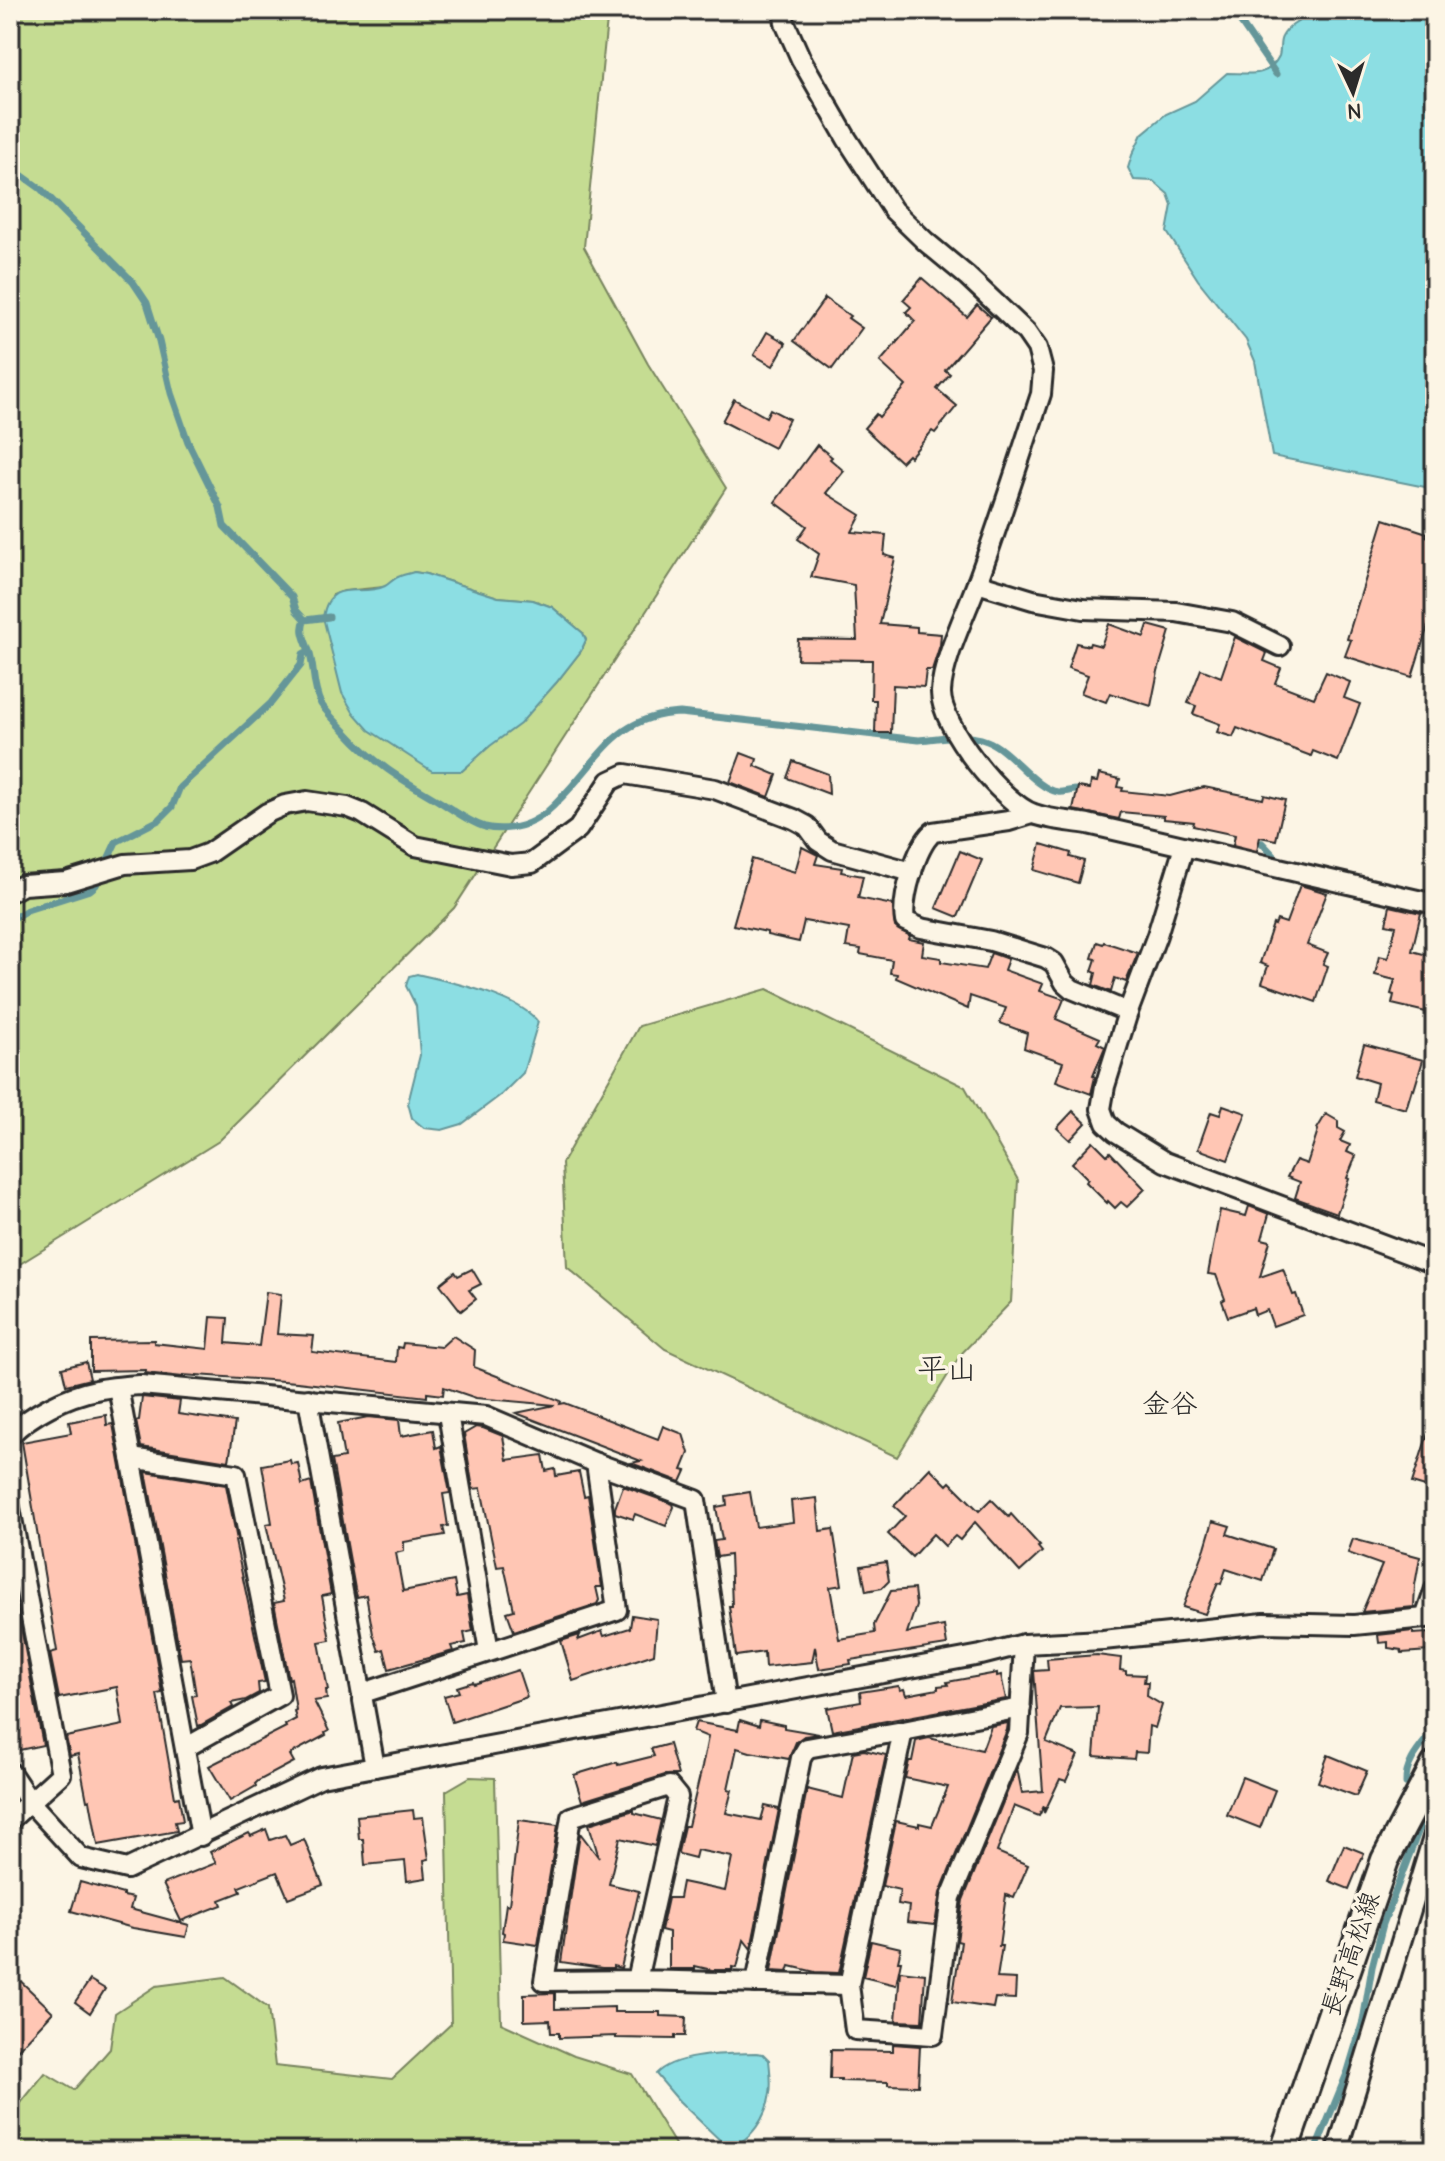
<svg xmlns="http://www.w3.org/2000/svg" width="1445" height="2161" viewBox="0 0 1445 2161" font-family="'Comic Neue','Klee One',sans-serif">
<rect width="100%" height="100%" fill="#fcf5e5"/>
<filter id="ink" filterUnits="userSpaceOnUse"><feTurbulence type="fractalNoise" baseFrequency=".0125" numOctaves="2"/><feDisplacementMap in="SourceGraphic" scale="16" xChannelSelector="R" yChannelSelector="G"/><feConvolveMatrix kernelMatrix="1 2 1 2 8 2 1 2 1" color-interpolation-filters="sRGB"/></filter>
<g filter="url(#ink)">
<g fill="#c5dc92" stroke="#78845e" stroke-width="2" fill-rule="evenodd">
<path d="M10 10H608L584 247 648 364 726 488 454 908 219 1141 10 1270ZM414 572 426 574 498 597 533 600 552 607 583 633 586 640 581 651 556 683 462 771 333 595 344 591 384 587Z"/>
<path d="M767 989 965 1087 1018 1180 1011 1302 961 1354 897 1457 665 1349 567 1267 562 1163 639 1026Z"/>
<path d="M470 1777 495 1778 501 2023 574 2056 632 2074 679 2151H469C456 2140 441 2144 428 2151H10V2110L16 2109 45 2073 74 2090 110 2049 115 2013 156 1986 225 1977 268 2008 275 2066 392 2079 451 2024 446 1791Z"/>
</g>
<g fill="#8cdee3" stroke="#659699" stroke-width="2">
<path d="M1319 10H1435V489L1272 456 1255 361 1246 340 1198 280 1167 232 1172 205 1168 194 1153 181 1134 180 1128 168 1132 155 1142 134 1166 114 1195 101 1227 73C1248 73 1268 79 1279 56 1281 50 1279 42 1282 37 1288 24 1308 17 1319 10Z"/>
<path d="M414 572 426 574 498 597 533 600 552 607 583 633 586 640 581 651 556 683 520 724 490 746 462 771H432L369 730 353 712 342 693 323 617C330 576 360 598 385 586 389 584 392 580 396 578 401 575 408 574 414 572Z"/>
<path d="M417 974C448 981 519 996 538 1022L523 1073 502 1094 462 1124 442 1130 424 1128 412 1118 408 1103 420 1055 416 1006 406 986 409 976Z"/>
<path d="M756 2053 763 2054 769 2060C770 2071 772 2082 770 2093 767 2116 751 2143 727 2147L679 2101 656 2074C675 2053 729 2054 756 2053Z"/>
</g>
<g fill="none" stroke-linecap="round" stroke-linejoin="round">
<g stroke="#659699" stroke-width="7">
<path d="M1232 10 1276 74"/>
<path d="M10 170 16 171 41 189 133 282 147 303 159 341 171 393 188 442 220 507 224 526 292 597 296 610 305 620"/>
<path d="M309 651C315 668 312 687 321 704 328 714 337 723 345 731 376 765 399 778 437 800 452 809 468 822 485 827 500 831 520 828 533 821 544 816 553 807 561 798 601 758 615 716 680 713L919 740C941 738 966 733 987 741 1011 750 1035 789 1058 792 1063 793 1071 790 1076 790"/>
<path d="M1262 843 1276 858 1284 862"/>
<path d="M10 920 27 910 90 890 96 885 116 842 159 820 172 807 180 787 271 703 301 665 303 654 309 651C306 641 299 630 305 620L329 617"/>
<path d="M1406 1783C1405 1761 1423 1745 1435 1728"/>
<path d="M1315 2151 1348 2071 1363 2021 1372 1967 1383 1924 1421 1824"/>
</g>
</g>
<g fill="#ffc6b4" stroke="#2b2b2b" stroke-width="2">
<path d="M922 278 967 317 977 305 991 317 945 370 950 374 937 389 957 406 935 433 932 431 910 457 908 455 901 462 864 428 876 414 879 417 906 386 880 362 915 321 906 312 911 307 903 300Z"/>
<path d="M825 298 850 316 848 318 862 328 832 369 794 341Z"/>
<path d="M767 332 786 343 773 366 754 355Z"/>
<path d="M734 399 766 417 770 409 789 419 774 448 722 421Z"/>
<path d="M817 445 832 457 830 459 844 471 826 493 861 515 852 532 886 535 884 555 895 558 880 624 917 627V632L941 634 940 645 932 670H926L924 687 893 685 891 733H875L876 700H871L872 660 797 659 798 639 857 640 854 585 811 577 819 554 798 539 807 526 775 502Z"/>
<path d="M1384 519 1427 533 1426 536 1435 539V603L1412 677 1345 656 1351 640 1347 639Z"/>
<path d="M1109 624 1144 637 1148 625 1170 631 1158 671 1151 706 1110 693 1106 702 1081 693 1088 675 1068 668 1076 643 1089 646 1090 643 1101 646Z"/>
<path d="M1235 637 1267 653 1264 661 1281 668 1275 683 1314 698 1326 672 1350 682 1344 698 1360 704 1338 761 1313 751 1311 756 1237 728 1233 737 1217 732 1220 724 1193 714 1196 706 1188 703 1201 669 1221 677Z"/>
<path d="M741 753 757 759 755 766 777 775 769 797 730 782Z"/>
<path d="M793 761 828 774 829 794 787 778Z"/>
<path d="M1099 774 1120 779 1118 787 1123 788 1122 791 1170 796 1204 787 1263 799 1264 795 1285 800 1276 840 1260 837 1257 851 1233 845 1235 835 1193 826 1194 822 1164 819V816L1121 812 1119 819 1073 810 1078 787 1090 789 1091 781 1097 782Z"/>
<path d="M1041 844 1071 853 1070 857 1084 861 1078 883 1034 870Z"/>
<path d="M802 847 818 855 815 864 842 868 841 872 863 876 858 898 893 905 895 927 910 936 909 939 924 942 922 955 941 958V962L985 969 991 953 1008 959 1004 970 1043 984 1040 991 1064 999 1056 1019 1100 1038 1097 1043 1105 1047 1093 1076 1095 1077 1091 1094 1056 1081 1063 1062 1024 1048 1027 1033 1000 1023 1006 1008 970 996 968 1009 896 978 897 974 890 973 892 960 860 954 861 949 846 947 849 929 804 921 799 942 767 935V932L733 925 752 859 795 872Z"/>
<path d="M960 851 982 860 958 917 936 908Z"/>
<path d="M1300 885 1327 893 1307 945 1328 953 1323 964 1328 966 1316 1002 1262 983 1268 966 1260 963 1273 924 1275 925 1277 920 1286 923Z"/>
<path d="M1390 906 1421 913 1412 951 1435 957V1006L1428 1004 1426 1012 1392 1004 1394 995 1391 994 1395 980 1375 975 1379 956 1388 958 1396 926 1386 924Z"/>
<path d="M1097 942 1103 944 1104 942 1138 953 1126 982 1115 978 1111 992 1093 985 1096 973 1092 971 1096 959 1092 958Z"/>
<path d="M1364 1044 1423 1060 1414 1090 1412 1089 1406 1109 1373 1100 1377 1083 1355 1076Z"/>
<path d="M1223 1105 1246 1113 1228 1160 1198 1149 1211 1112 1220 1115Z"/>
<path d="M1073 1111 1086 1123 1070 1140 1057 1128Z"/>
<path d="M1326 1114 1338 1121V1128L1345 1132 1340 1141 1350 1145 1347 1152 1356 1156 1347 1178 1349 1179 1337 1213 1295 1198 1300 1182 1287 1177 1296 1160 1307 1164 1318 1130 1317 1129Z"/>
<path d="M1093 1141 1107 1155 1110 1152 1145 1189 1127 1207 1121 1202 1115 1208 1108 1201 1107 1203 1086 1182 1088 1179 1072 1163Z"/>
<path d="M1249 1206 1269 1214 1262 1239 1270 1241 1260 1277 1283 1269 1293 1295 1296 1294 1303 1315 1273 1326 1267 1310 1255 1315 1253 1308 1228 1317 1222 1301 1225 1299 1216 1275 1208 1274 1220 1210 1246 1216Z"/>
<path d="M472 1269 481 1284 469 1290 476 1299 461 1311 440 1284 455 1272 458 1276Z"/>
<path d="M266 1292 281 1294 277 1334 314 1336 312 1352 396 1362 397 1347 402 1348 403 1343 441 1347 453 1336 475 1350 474 1367 561 1401 560 1404 565 1403 658 1439 663 1426 683 1434 689 1453 682 1470 686 1471 681 1482 631 1463 641 1461 516 1413 555 1405 476 1398 444 1387 443 1395 427 1393V1397L297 1382 197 1375V1376L183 1375V1377L145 1373 146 1370 91 1371V1341L154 1340V1343L208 1349 211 1317 228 1318 226 1343 259 1346Z"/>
<path d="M86 1362 90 1379 66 1385 62 1368Z"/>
<path d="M142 1397 180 1401 178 1414 235 1422 229 1461 141 1447 136 1421 139 1420Z"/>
<path d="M106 1415 107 1425 113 1424 157 1663 162 1693 157 1694 175 1798 179 1797 183 1821 175 1822 177 1831 98 1845 90 1800 87 1801 78 1754 70 1756 66 1737 123 1725 117 1687 59 1698 50 1653 57 1651 22 1442 71 1433 69 1422Z"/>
<path d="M368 1417 399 1420 401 1436 433 1430 436 1448 441 1446 450 1493 443 1494 448 1526 443 1527 445 1535 404 1542V1551L396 1553 403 1591 454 1581 457 1597 467 1595 473 1631 464 1633 466 1643 451 1646 453 1651 389 1669 384 1649 379 1651 373 1634 366 1595 357 1597 355 1589 332 1460 344 1458 338 1423Z"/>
<path d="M1431 1424 1435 1425V1490L1412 1483Z"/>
<path d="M476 1427 483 1428 503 1436 507 1460 543 1455 546 1471 555 1469 556 1476 579 1472 584 1496 588 1495 602 1587H596L599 1600 597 1604 514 1631 507 1612 514 1610 504 1566 497 1567 481 1488 473 1489 464 1434Z"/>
<path d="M290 1460 291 1464 298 1463 302 1485 311 1482 331 1594 322 1596 330 1640 319 1642 328 1690H326L327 1699 314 1701 329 1731 325 1733 326 1735 292 1753 290 1755 294 1762 258 1781 255 1784 256 1786 230 1801 209 1766 286 1727 285 1725 296 1719 294 1711 296 1710 291 1678 289 1679 274 1603 284 1601 266 1524 272 1523 262 1465Z"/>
<path d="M930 1468 947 1485 950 1482 979 1511 991 1499 1009 1517 1011 1514 1040 1546 1038 1547 1042 1552 1020 1572 975 1522 960 1540 955 1536 945 1546 933 1534 912 1557 888 1534 905 1516 894 1506Z"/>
<path d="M146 1472 226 1485 237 1540 235 1541 265 1682 258 1683 259 1693 246 1700 231 1703 233 1707 201 1725 198 1726 192 1696 196 1695 190 1658 181 1659Z"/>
<path d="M623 1486 673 1504 674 1507 666 1526 635 1514 633 1519 615 1513V1508Z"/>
<path d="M750 1492 756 1527 793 1522 791 1501 817 1498 820 1531 833 1529 842 1585 830 1587 839 1639 875 1633 874 1625 891 1591 914 1589 916 1606 907 1633 944 1626 947 1645 850 1660 851 1664 819 1669 815 1647 812 1662 765 1667 764 1652 736 1656 729 1606H732L730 1555 717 1557 714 1541 722 1540 716 1507 727 1505 726 1496Z"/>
<path d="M1213 1521 1230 1526 1227 1534 1273 1549 1263 1581 1226 1569 1221 1584 1218 1583 1205 1614 1183 1607 1205 1548Z"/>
<path d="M1353 1539 1420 1557 1415 1585 1414 1607 1362 1612 1382 1565 1348 1553Z"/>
<path d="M886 1562 889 1581 882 1588 866 1591 861 1566Z"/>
<path d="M10 1612H18L43 1745 10 1752Z"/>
<path d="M632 1615 657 1619 654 1654 573 1681 561 1641 580 1635 578 1640 602 1631 604 1636 630 1628Z"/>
<path d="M1413 1631V1634L1428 1633 1429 1651 1402 1653 1401 1650 1388 1648V1642L1379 1643 1378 1635Z"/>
<path d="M1097 1655 1121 1658 1120 1670 1126 1671V1674L1145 1675 1144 1682H1148L1147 1696 1162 1705 1155 1728 1149 1726 1147 1753 1135 1752 1134 1759 1094 1756 1098 1707 1060 1708 1046 1742 1078 1755 1066 1781 1060 1779 1044 1813V1806L1039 1816 1014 1806 997 1852 1028 1865 1014 1898 1006 1895 999 1946H1002L997 1978 1016 1979 1015 1999 995 1998 993 2008 952 2002 961 1942 957 1941 963 1900 1017 1768 1022 1793 1043 1791 1034 1671 1048 1670 1047 1659Z"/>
<path d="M518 1670 527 1697 452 1722 444 1696 459 1692 457 1687 473 1682 474 1684Z"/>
<path d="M997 1673V1676L1001 1675 1006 1699 832 1731 827 1708 861 1702 860 1692 899 1686 900 1690 904 1689 906 1695 938 1689V1686L948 1685 947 1682Z"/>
<path d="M740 1720 759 1726 760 1720 784 1725V1728L819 1734 804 1736 796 1742 789 1759 750 1752 737 1748 728 1789 732 1790 726 1813 761 1820 765 1806 779 1809 751 1949 744 1940 737 1968 732 1967V1970H712L695 1966V1969H669V1932L661 1930 668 1898H679L682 1882 725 1891 732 1857 697 1850 695 1858 679 1854 678 1852 684 1826H688L702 1767 708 1737 693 1731 696 1722 738 1730Z"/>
<path d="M1008 1723 1007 1730 940 1893 935 1925 907 1922 909 1906 898 1904 900 1890 882 1886 896 1821 919 1826V1823L932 1826 948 1787 905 1778 909 1761H912L916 1741 929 1738 982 1750 991 1726Z"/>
<path d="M669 1744 678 1775H665L582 1801 574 1775 617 1762 618 1765 654 1756 651 1749Z"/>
<path d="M864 1750 886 1755 839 1973 815 1972 790 1966 788 1972 771 1971 807 1789 843 1798 853 1752Z"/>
<path d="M1328 1755 1367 1771 1356 1796 1318 1782Z"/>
<path d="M1242 1777 1275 1790 1260 1828 1227 1815Z"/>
<path d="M413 1810 414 1818 423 1817 429 1859 424 1860 426 1878 407 1881 405 1861 365 1865 363 1839H359L357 1816Z"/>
<path d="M634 1810V1813L661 1820 655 1846 620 1838 609 1884 639 1891 621 1968 613 1966V1968H602L561 1962 580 1833 599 1858 589 1824Z"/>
<path d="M519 1820 558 1825 538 1945 503 1940 504 1933 502 1932 506 1904 509 1905Z"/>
<path d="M266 1829 270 1840 285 1835 290 1845 304 1839 323 1885 288 1898 277 1872 239 1887 241 1892 220 1900 222 1905 181 1921 163 1884 216 1863 210 1852 249 1833 251 1836Z"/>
<path d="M1344 1845 1364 1853 1349 1889 1329 1881Z"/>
<path d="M80 1882 123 1894V1896L133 1898 130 1909 189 1925 186 1937 133 1928 71 1911Z"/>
<path d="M871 1941 901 1948 898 1961H901L896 1985 863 1977Z"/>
<path d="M10 1971 53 2012 10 2058Z"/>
<path d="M900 1971 925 1974 922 2022 896 2021Z"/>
<path d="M90 1980 105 1989 90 2013 75 2002Z"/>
<path d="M555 1993V2009L614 2007V2012H660V2016L686 2017 685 2036H675V2039L616 2038V2036L559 2038V2033H551L550 2020 524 2021V1994Z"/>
<path d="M893 2044 920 2046 918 2086 888 2085V2082L841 2081V2079H830L831 2050 893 2051Z"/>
</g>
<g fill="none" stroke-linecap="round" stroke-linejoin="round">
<defs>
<g id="street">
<path d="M783 10 785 23 801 59 847 139 893 210 926 242 967 276 1026 332 1037 348 1043 371 1041 394C1020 457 1000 521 977 583 966 613 942 662 941 692 940 725 1003 804 1034 814 1050 820 1070 821 1088 824L1435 904"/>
<path d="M977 583 1033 600 1083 609 1176 612 1232 622 1280 646"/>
<path d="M1032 814 1009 821 933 832C916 847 901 899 905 921L921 928 991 941 1046 958 1054 963 1065 983 1072 989 1128 1012 1105 1086 1101 1109 1106 1123 1116 1132 1165 1162 1435 1264"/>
<path d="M10 892 23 885 66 882 125 864 190 860 209 853 267 813 285 805 307 801 347 807 362 813 415 846 511 865 532 863 578 829 610 781 625 774 715 789 794 819 807 826 818 841 832 850 912 872"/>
<path d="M1128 1012 1157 935 1184 847"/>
<path d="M118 1387 201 1836"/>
<path d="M308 1399 375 1767"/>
<path d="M448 1414 489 1651"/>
<path d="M10 1435C31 1414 66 1396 96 1390 110 1387 126 1386 141 1385L486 1416 596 1463 696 1500 726 1703"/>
<path d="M131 1458 236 1474 280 1695 185 1748"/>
<path d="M10 1508 61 1774 10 1820"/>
<path d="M1425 1618 1435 1589"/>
<path d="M363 1693 617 1610 596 1463"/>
<path d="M1021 1708 903 1731 849 1985 855 2030 933 2035 951 1897 1019 1733 1024 1644"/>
<path d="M10 1772 30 1802 81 1858 127 1869 321 1777 375 1767 981 1655 1024 1644 1103 1640 1264 1623 1354 1625 1435 1617"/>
<path d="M637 1980 678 1797 669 1786 571 1817 544 1981 637 1980 849 1985"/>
<path d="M756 1983 801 1758 807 1748 903 1731"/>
<path d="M1337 2151 1435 1831"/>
</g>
<path id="secondary" d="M1284 2151 1385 1860 1435 1765"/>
</defs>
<use href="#street" stroke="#2b2b2b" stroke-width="24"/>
<use href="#secondary" stroke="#2b2b2b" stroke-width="32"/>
<use href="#street" stroke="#fcf5e5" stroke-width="18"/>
<use href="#secondary" stroke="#fcf5e5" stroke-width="26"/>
</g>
</g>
<g text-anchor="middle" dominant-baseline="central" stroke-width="7" stroke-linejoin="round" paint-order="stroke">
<g font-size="26" fill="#2b2b2b" stroke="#fcf5e5">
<text transform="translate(1351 1954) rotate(-71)">長野高松線</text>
</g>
<g font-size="28" fill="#2b2b2b" stroke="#fcf5e5">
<text x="1170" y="1404">金谷</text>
</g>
<g font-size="30" fill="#2b2b2b" stroke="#fcf5e5">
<text x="947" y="1369">平山</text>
</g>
</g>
<rect width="1445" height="2161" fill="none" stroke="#fcf5e5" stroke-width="40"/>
<rect x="20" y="20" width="1405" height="2121" fill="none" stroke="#2b2b2b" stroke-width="3" filter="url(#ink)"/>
<g transform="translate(1353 92) rotate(176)" stroke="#fcf5e5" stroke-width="6" paint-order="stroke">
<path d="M0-6L14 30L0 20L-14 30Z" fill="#2b2b2b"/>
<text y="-12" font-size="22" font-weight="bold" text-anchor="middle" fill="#2b2b2b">N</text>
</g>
</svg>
